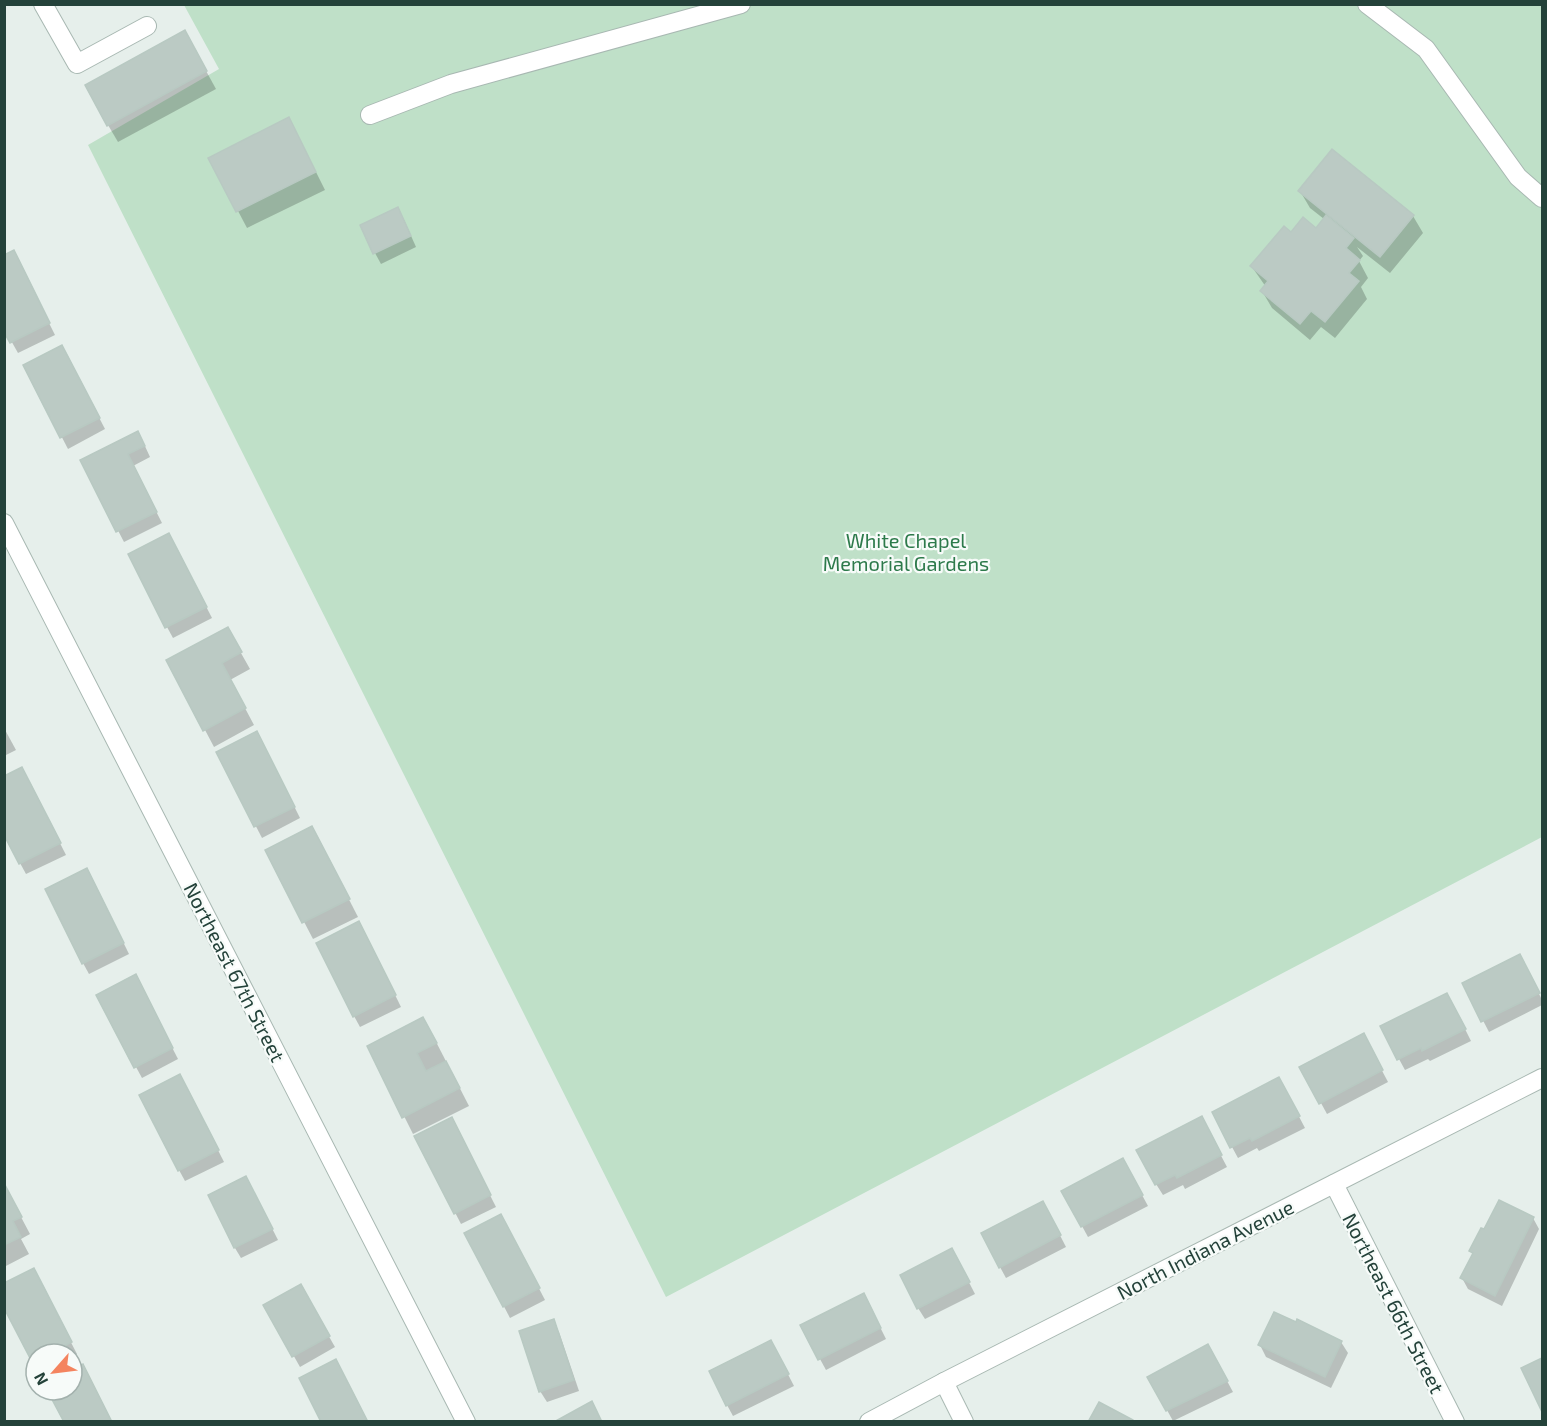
<svg xmlns="http://www.w3.org/2000/svg" width="1547" height="1426" viewBox="0 0 1547 1426" font-family="'Exo 2',sans-serif">
<rect width="100%" height="100%" fill="#e6efeb"/>
<path fill="#bfe0c8" d="M184 5H1542V837L666 1297 88 145 219 69Z"/>
<g fill="#0003">
<path d="M194 49 216 89 118 142 108 125Z"/>
<path d="M298 136 325 190 247 228 210 158Z"/>
<path d="M1300 191 1413 216 1423 233 1390 273 1357 247 1363 256 1359 261 1368 278 1361 287 1367 299 1335 338 1321 327 1310 340 1272 308 1262 291 1266 287 1252 267 1291 234 1316 230 1324 219 1310 208Z"/>
<path d="M404 220 416 247 381 264 375 253Z"/>
<path d="M19 263 55 335 18 353 4 328Z"/>
<path d="M68 358 105 429 68 449 25 366Z"/>
<path d="M144 444 150 457 133 466 162 523 124 542 82 461Z"/>
<path d="M175 546 212 618 173 638 167 627Z"/>
<path d="M237 646 250 669 230 680 254 725 214 747 168 660Z"/>
<path d="M4 728 16 750 4 756Z"/>
<path d="M263 744 300 818 262 838 218 753Z"/>
<path d="M28 780 66 855 26 874 20 863Z"/>
<path d="M321 845 358 917 313 939 267 851Z"/>
<path d="M93 881 129 954 89 974 83 963Z"/>
<path d="M365 934 401 1007 360 1027 354 1016Z"/>
<path d="M1526 967 1542 1000V1005L1489 1032 1464 984Z"/>
<path d="M141 987 178 1059 142 1078 136 1067Z"/>
<path d="M1453 1005 1471 1041 1430 1061 1428 1059 1405 1070 1399 1059Z"/>
<path d="M433 1036 469 1106 413 1134 369 1046Z"/>
<path d="M1369 1046 1388 1082 1327 1114 1321 1103Z"/>
<path d="M186 1087 224 1162 185 1181 179 1170Z"/>
<path d="M1285 1090 1305 1128 1259 1151 1257 1148 1238 1158 1232 1147Z"/>
<path d="M1207 1129 1227 1167 1185 1189 1183 1185 1163 1195 1156 1184Z"/>
<path d="M457 1130 496 1207 461 1224 416 1137Z"/>
<path d="M1129 1171 1148 1206 1088 1237 1082 1226Z"/>
<path d="M4 1185 30 1234 21 1239 29 1254 4 1267Z"/>
<path d="M252 1189 278 1240 241 1258 235 1248Z"/>
<path d="M1049 1214 1066 1247 1006 1278 1000 1267Z"/>
<path d="M1533 1218 1539 1229 1502 1306 1468 1289 1462 1278 1473 1255 1471 1251Z"/>
<path d="M507 1227 545 1300 510 1318 466 1234Z"/>
<path d="M958 1261 975 1294 925 1319 918 1308Z"/>
<path d="M39 1281 77 1354 72 1356V1354H36V1366L4 1304Z"/>
<path d="M300 1286 335 1347 300 1367 265 1305Z"/>
<path d="M869 1305 886 1339 826 1370 802 1326Z"/>
<path d="M553 1321 559 1332 579 1391 547 1402 540 1391Z"/>
<path d="M1341 1342 1348 1353 1331 1388 1266 1357 1260 1345Z"/>
<path d="M777 1353 794 1386 733 1416 727 1405Z"/>
<path d="M1214 1357 1233 1392 1173 1421 1167 1410Z"/>
<path d="M1542 1359V1409L1523 1369Z"/>
</g>
<g fill="#bbcac4" stroke="#b8c9c2" stroke-width="1.5">
<path d="M185 30 207 71 107 126 85 85Z"/>
<path d="M289 117 316 172 236 212 208 158Z"/>
<path d="M1332 149 1414 215 1380 257 1298 191Z"/>
<path d="M398 207 411 236 373 254 360 225Z"/>
<path d="M1326 215 1354 238 1346 248 1360 260 1349 273 1359 281 1325 322 1311 311 1300 324 1260 291 1268 281 1250 266 1284 226 1291 232 1303 217 1316 228Z"/>
<path d="M14 250 50 323 10 343 4 332V255Z"/>
<path d="M62 345 100 418 60 438 23 365Z"/>
<path d="M138 431 145 446 128 454 157 512 116 532 80 460Z"/>
<path d="M169 533 207 607 165 628 128 554Z"/>
<path d="M228 627 242 652 222 663 246 708 203 731 166 660Z"/>
<path d="M257 731 295 807 254 827 216 752Z"/>
<path d="M22 767 61 843 19 864 4 835V776Z"/>
<path d="M312 826 350 899 302 923 265 850Z"/>
<path d="M87 868 124 943 82 964 45 889Z"/>
<path d="M359 921 396 995 353 1017 316 943Z"/>
<path d="M1520 954 1540 993 1481 1022 1462 983Z"/>
<path d="M136 974 173 1048 134 1068 96 995Z"/>
<path d="M1447 993 1466 1029 1422 1051 1421 1048 1397 1060 1380 1026Z"/>
<path d="M423 1017 437 1043 417 1053 426 1071 446 1061 460 1088 402 1118 367 1046Z"/>
<path d="M1364 1033 1383 1070 1319 1104 1299 1067Z"/>
<path d="M180 1074 219 1150 178 1171 139 1095Z"/>
<path d="M1279 1077 1300 1116 1252 1141 1250 1138 1230 1148 1212 1112Z"/>
<path d="M1202 1116 1222 1155 1177 1178 1175 1175 1155 1185 1136 1150Z"/>
<path d="M452 1117 491 1195 454 1214 414 1136Z"/>
<path d="M1123 1158 1143 1195 1081 1227 1061 1191Z"/>
<path d="M246 1176 273 1229 234 1248 208 1195Z"/>
<path d="M4 1183 22 1217 13 1221 21 1237 4 1245Z"/>
<path d="M1499 1200 1534 1217 1495 1296 1460 1278 1473 1253 1469 1251 1481 1228 1484 1229Z"/>
<path d="M1043 1201 1061 1235 999 1268 981 1233Z"/>
<path d="M501 1214 540 1288 503 1307 464 1233Z"/>
<path d="M952 1248 970 1282 917 1309 900 1275Z"/>
<path d="M34 1268 72 1342 49 1354H36V1361L32 1362 4 1308V1283Z"/>
<path d="M301 1284 330 1336 292 1357 263 1305Z"/>
<path d="M864 1293 881 1328 818 1360 800 1325Z"/>
<path d="M1274 1312 1296 1322 1297 1319 1342 1341 1325 1377 1258 1345Z"/>
<path d="M554 1319 574 1380 539 1392 519 1331Z"/>
<path d="M771 1340 789 1374 726 1406 709 1371Z"/>
<path d="M1208 1344 1228 1381 1166 1411 1147 1377Z"/>
<path d="M1542 1358V1412L1521 1368Z"/>
<path d="M336 1359 368 1422H321L299 1378Z"/>
<path d="M83 1364 112 1422H64L47 1390H72V1370Z"/>
<path d="M592 1401 602 1422H554Z"/>
<path d="M1099 1402 1133 1420V1422H1088Z"/>
</g>
<g fill="none" stroke-linecap="round" stroke-linejoin="round">
<defs>
<g id="minor">
<path d="M43 4 77 64 147 26"/>
<path d="M1367 4 1426 49 1518 177 1542 198"/>
<path d="M370 115 451 84 741 4"/>
<path d="M4 523 466 1422"/>
<path d="M1334 1184 1455 1422"/>
<path d="M944 1382 964 1422"/>
<path d="M869 1422 944 1382 1542 1078"/>
</g>
</defs>
<use href="#minor" stroke="#a8b8b2" stroke-width="20"/>
<use href="#minor" stroke="#fff" stroke-width="18"/>
</g>
<g text-anchor="middle" dominant-baseline="central" stroke-width="4.5" stroke-linejoin="round" paint-order="stroke">
<g font-size="20" fill="#2d7a4b" stroke="#f7fbf9">
<text x="906" y="540">White Chapel<tspan x="906" dy="23">Memorial Gardens</tspan></text>
</g>
<g font-size="20" fill="#24423a" stroke="#f7fbf9">
<text transform="translate(235 972) rotate(63)">Northeast 67th Street</text>
<text transform="translate(1205 1249) rotate(-27)">North Indiana Avenue</text>
<text transform="translate(1394 1303) rotate(63)">Northeast 66th Street</text>
</g>
</g>
<rect width="1547" height="1426" fill="none" stroke="#24423a" stroke-width="12"/>
<g transform="translate(54 1372) rotate(242)"><circle r="28" fill="#f7fbf9" stroke="#a3b1ad" stroke-width="1.5"/>
<path d="M0-4.5L10 22L0 15L-10 22Z" fill="#f4845f"/>
<text y="-9" font-size="16" font-weight="bold" text-anchor="middle" fill="#24423a">N</text>
</g>
</svg>
